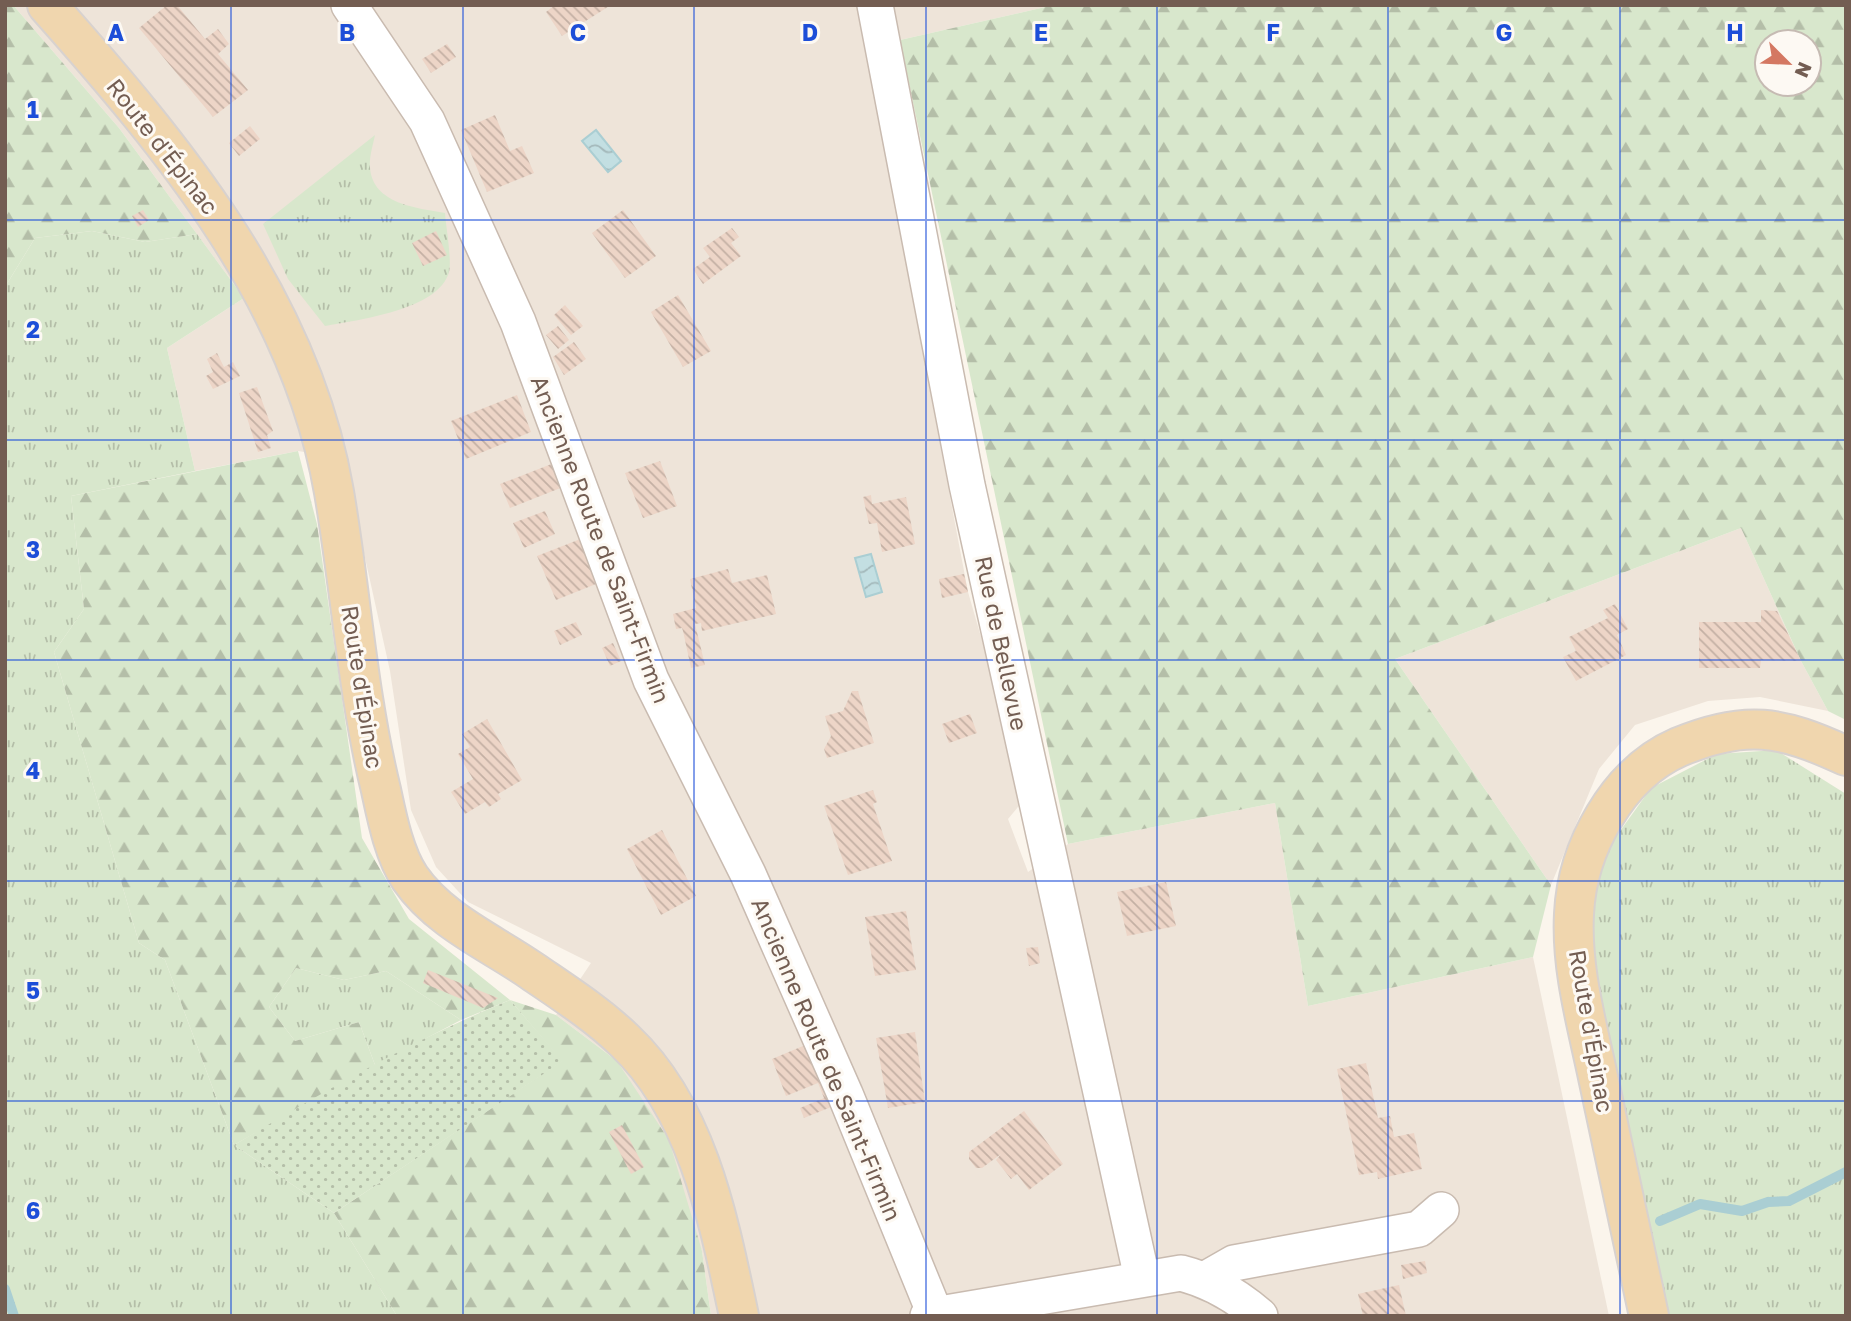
<svg xmlns="http://www.w3.org/2000/svg" width="1851" height="1321" viewBox="0 0 1851 1321" font-family="'Golos Text',sans-serif">
<defs>
<pattern id="grass-tufts" width="24" height="20" patternUnits="userSpaceOnUse" patternTransform="scale(1.75)"><rect width="24" height="20" fill="#d8e7cc"/><path d="M3 7l-1-3M5 7V3M7 7l1-3M15 17l-1-3M17 17v-4M19 17l1-3" fill="none" stroke="#b4bea8"/></pattern>
<pattern id="forest-firs" width="22" height="20" patternUnits="userSpaceOnUse" patternTransform="scale(1.75)"><rect width="22" height="20" fill="#d8e7cc"/><path d="M5 1l3.5 6h-7zM16 11l3.5 6h-7z" fill="#b4bea8"/></pattern>
<pattern id="garden-dots" width="8" height="8" patternUnits="userSpaceOnUse" patternTransform="scale(1.75)"><rect width="8" height="8" fill="#d8e7cc"/><path d="M2 2h.1M6 6h.1" fill="none" stroke="#b4bea8" stroke-width="1.8" stroke-linecap="round"/></pattern>
<pattern id="water-waves" width="16" height="10" patternUnits="userSpaceOnUse" patternTransform="scale(1.75)"><rect width="16" height="10" fill="#c3dfe2"/><path d="M0 5q4-4 8 0t8 0" fill="none" stroke="#a3b8ba"/></pattern>
<pattern id="building-back-hatch" width="6" height="6" patternUnits="userSpaceOnUse" patternTransform="scale(1.75)"><rect width="6" height="6" fill="#edd5c7"/><path d="M-1 5l2 2M0 0l6 6M5-1l2 2" fill="none" stroke="#c4b0a4"/></pattern>
</defs>
<rect width="100%" height="100%" fill="#fbf5ec"/>
<g fill="#eee4d9">
<path d="M13 5H1054L900 40 866 53 968 592 1027 796 1008 819 1028 872 1068 844 1275 803 1308 1006 1533 957 1609 1316H711L702 1251 617 1061 556 1015 591 963 468 902 436 867 411 810 390 671 343 458 298 451 195 471 167 348 244 298 119 128Z"/>
<path d="M1741 528 1801 661 1828 711 1760 697 1708 701 1635 725 1599 769 1551 885 1395 659Z"/>
</g>
<g fill="url(#grass-tufts)">
<path d="M375 135C373 145 369 157 370 168 373 204 417 208 445 213 446 227 452 260 449 272 439 310 357 320 325 326L288 279 263 224Z"/>
<path d="M92 231 145 242 197 234 244 298 167 348 195 471 71 496 84 609 54 652 139 943 165 960 234 1145 334 1213 397 1316H5V287L35 238Z"/>
<path d="M1776 750 1846 794V1316H1665L1589 937 1588 892 1615 838 1651 788 1717 754Z"/>
<path d="M296 968 344 980 386 971 461 1020 375 1065 359 1022 295 1041 269 1007Z"/>
</g>
<g fill="url(#forest-firs)" fill-rule="evenodd">
<path d="M5 5H13L119 128 197 234 145 242 92 231 35 238 5 287Z"/>
<path d="M1054 5H1846V720L1828 711 1801 661 1741 528 1395 659 1551 885 1533 957 1308 1006 1275 803 1068 844 900 40ZM1767 42H1809V84H1767Z"/>
<path d="M298 451 317 524 362 838 409 919 510 1000 556 1015 617 1061 669 1140 702 1251 711 1316H397L334 1213 562 1061 510 1000 461 1020 386 971 344 980 296 968 269 1007 295 1041 359 1022 375 1065 234 1145 165 960 139 943 54 652 84 609 71 496Z"/>
</g>
<path fill="url(#garden-dots)" d="M510 1000 563 1061 334 1213 234 1145C323 1092 414 1039 510 1000Z"/>
<g fill="url(#water-waves)" stroke="#aaced3" stroke-width="2">
<path d="M596 130 621 161 608 172 582 141Z"/>
<path d="M871 554 882 592 866 597 855 558Z"/>
</g>
<g fill="none" stroke-linecap="round" stroke-linejoin="round">
<g stroke="#aaced3" stroke-width="10">
<path d="M1660 1221 1700 1204 1742 1211 1768 1202 1789 1201 1846 1172"/>
<path d="M5 1289 14 1316"/>
</g>
</g>
<g fill="url(#building-back-hatch)">
<path d="M167 5H177L205 39 218 29 229 44 218 54 248 90 213 117 139 28Z"/>
<path d="M555 5H611L562 36 546 12Z"/>
<path d="M447 44 456 57 431 73 422 59Z"/>
<path d="M495 115 510 151 522 146 534 173 487 192 461 130Z"/>
<path d="M250 126 260 139 239 156 229 143Z"/>
<path d="M143 210 149 220 138 227 132 216Z"/>
<path d="M623 210 656 256 625 278 592 233Z"/>
<path d="M732 228 739 237 731 243 741 256 703 284 693 269 710 257 703 248Z"/>
<path d="M436 231 447 255 423 266 412 243Z"/>
<path d="M678 295 711 351 683 367 651 312Z"/>
<path d="M565 305 583 326 571 335 554 315Z"/>
<path d="M558 326 569 340 558 349 546 335Z"/>
<path d="M574 342 586 359 564 375 553 357Z"/>
<path d="M217 353 224 367 233 362 240 376 213 389 206 376 213 372 207 359Z"/>
<path d="M257 387 273 431 267 435 271 448 258 452 239 393Z"/>
<path d="M517 395 531 432 466 459 451 421Z"/>
<path d="M660 461 677 506 643 518 625 473Z"/>
<path d="M554 463 563 487 510 508 500 484Z"/>
<path d="M871 495 872 504 906 497 915 544 882 552 877 523 869 524 863 497Z"/>
<path d="M545 511 555 534 524 548 513 523Z"/>
<path d="M583 538 601 582 556 600 537 556Z"/>
<path d="M728 569 732 583 767 575 776 614 702 631 701 623 695 624 705 665 691 668 683 631 682 628 676 629 673 614 696 608 690 579Z"/>
<path d="M964 574 968 592 942 598 939 579Z"/>
<path d="M1615 604 1628 629 1617 635 1626 655 1576 681 1563 657 1576 651 1569 637 1608 618 1603 610Z"/>
<path d="M1761 610 1777 611 1801 661 1761 660 1760 668H1699V622H1761Z"/>
<path d="M576 622 582 635 560 645 554 631Z"/>
<path d="M613 643 621 661 610 666 602 648Z"/>
<path d="M852 691H858L874 743 827 758 824 749 831 736 825 716 843 711Z"/>
<path d="M970 714 977 733 949 743 942 724Z"/>
<path d="M487 719 522 780 498 794 501 799 489 807 485 802 465 814 451 792 473 779 458 754 470 747 462 734Z"/>
<path d="M873 790 877 802 873 804 892 861 848 875 824 806Z"/>
<path d="M662 830 696 896 661 915 627 849Z"/>
<path d="M1166 882 1176 926 1127 936 1117 892Z"/>
<path d="M906 911 916 970 875 976 865 917Z"/>
<path d="M1038 947 1040 963 1029 966 1026 948Z"/>
<path d="M428 970 498 998 483 1008 423 983Z"/>
<path d="M915 1032 925 1102 888 1108 876 1038Z"/>
<path d="M815 1041 841 1103 804 1118 800 1108 824 1098 818 1083 786 1096 772 1059Z"/>
<path d="M1366 1063 1378 1118 1390 1116 1394 1137 1414 1133 1422 1169 1378 1179 1377 1172 1359 1175 1337 1069Z"/>
<path d="M1024 1111 1063 1164 1029 1190 1017 1174 1011 1179 996 1160 1001 1154 982 1168H976L969 1159V1152Z"/>
<path d="M622 1125 644 1167 631 1174 609 1132Z"/>
<path d="M1425 1261 1427 1273 1403 1279 1401 1265Z"/>
<path d="M1399 1285 1406 1316H1363L1358 1294Z"/>
</g>
<g fill="none" stroke-linecap="round" stroke-linejoin="round">
<defs>
<g id="minor">
<path d="M349 5 427 121 518 322 651 680 748 874 845 1094 935 1314"/>
<path d="M875 5 967 485 1142 1278"/>
<path d="M1206 1279 1234 1263 1419 1229 1441 1210"/>
<path d="M928 1316 1181 1273C1212 1281 1236 1295 1260 1316"/>
</g>
<g id="major">
<path d="M47 5C173 147 301 299 334 492 351 591 357 692 381 790 387 818 394 854 410 878 440 921 490 942 532 971 564 993 597 1014 625 1041 698 1110 719 1222 739 1316"/>
<path d="M1649 1316C1632 1236 1615 1156 1598 1077 1587 1024 1571 969 1574 914 1577 849 1617 774 1679 747 1746 719 1781 726 1846 756"/>
</g>
</defs>
<use href="#minor" stroke="#c9bbb0" stroke-width="38"/>
<use href="#major" stroke="#d8d2cf" stroke-width="42"/>
<use href="#minor" stroke="#fff" stroke-width="35"/>
<use href="#major" stroke="#f0d6ae" stroke-width="38"/>
</g>
<path fill="none" stroke="#1d4ed8" stroke-width="2" stroke-opacity="0.55" d="M231 5V1316M463 5V1316M694 5V1316M926 5V1316M1157 5V1316M1388 5V1316M1620 5V1316M5 220H1846M5 440H1846M5 660H1846M5 881H1846M5 1101H1846"/>
<g text-anchor="middle" dominant-baseline="central" stroke-width="6" stroke-linejoin="round" paint-order="stroke">
<g font-size="23" fill="#735d52" stroke="#fdf9f3">
<text transform="translate(163 146) rotate(52)">Route d'Épinac</text>
<text transform="translate(601 539) rotate(69)">Ancienne Route de Saint-Firmin</text>
<text transform="translate(1002 643) rotate(78)">Rue de Bellevue</text>
<text transform="translate(363 687) rotate(81)">Route d'Épinac</text>
<text transform="translate(1592 1031) rotate(80)">Route d'Épinac</text>
<text transform="translate(827 1059) rotate(67)">Ancienne Route de Saint-Firmin</text>
</g>
</g>
<g font-size="23" text-anchor="middle" font-weight="bold" fill="#1d4ed8" stroke="#fdf9f3" stroke-width="6" stroke-linejoin="round" paint-order="stroke">
<text x="116" y="41">A</text>
<text x="347" y="41">B</text>
<text x="578" y="41">C</text>
<text x="810" y="41">D</text>
<text x="1041" y="41">E</text>
<text x="1273" y="41">F</text>
<text x="1504" y="41">G</text>
<text x="1735" y="41">H</text>
<text x="33" y="118">1</text>
<text x="33" y="338">2</text>
<text x="33" y="558">3</text>
<text x="33" y="779">4</text>
<text x="33" y="999">5</text>
<text x="33" y="1219">6</text>
</g>
<rect width="1851" height="1321" fill="none" stroke="#735d52" stroke-width="14"/>
<g transform="translate(1788 63) rotate(114)"><circle r="33" fill="#fdf9f3" stroke="#c6bbb3" stroke-width="2"/>
<path d="M0-5L12 26L0 18L-12 26Z" fill="#d47862"/>
<text y="-10" font-size="19" font-weight="bold" text-anchor="middle" fill="#735d52">N</text>
</g>
</svg>
